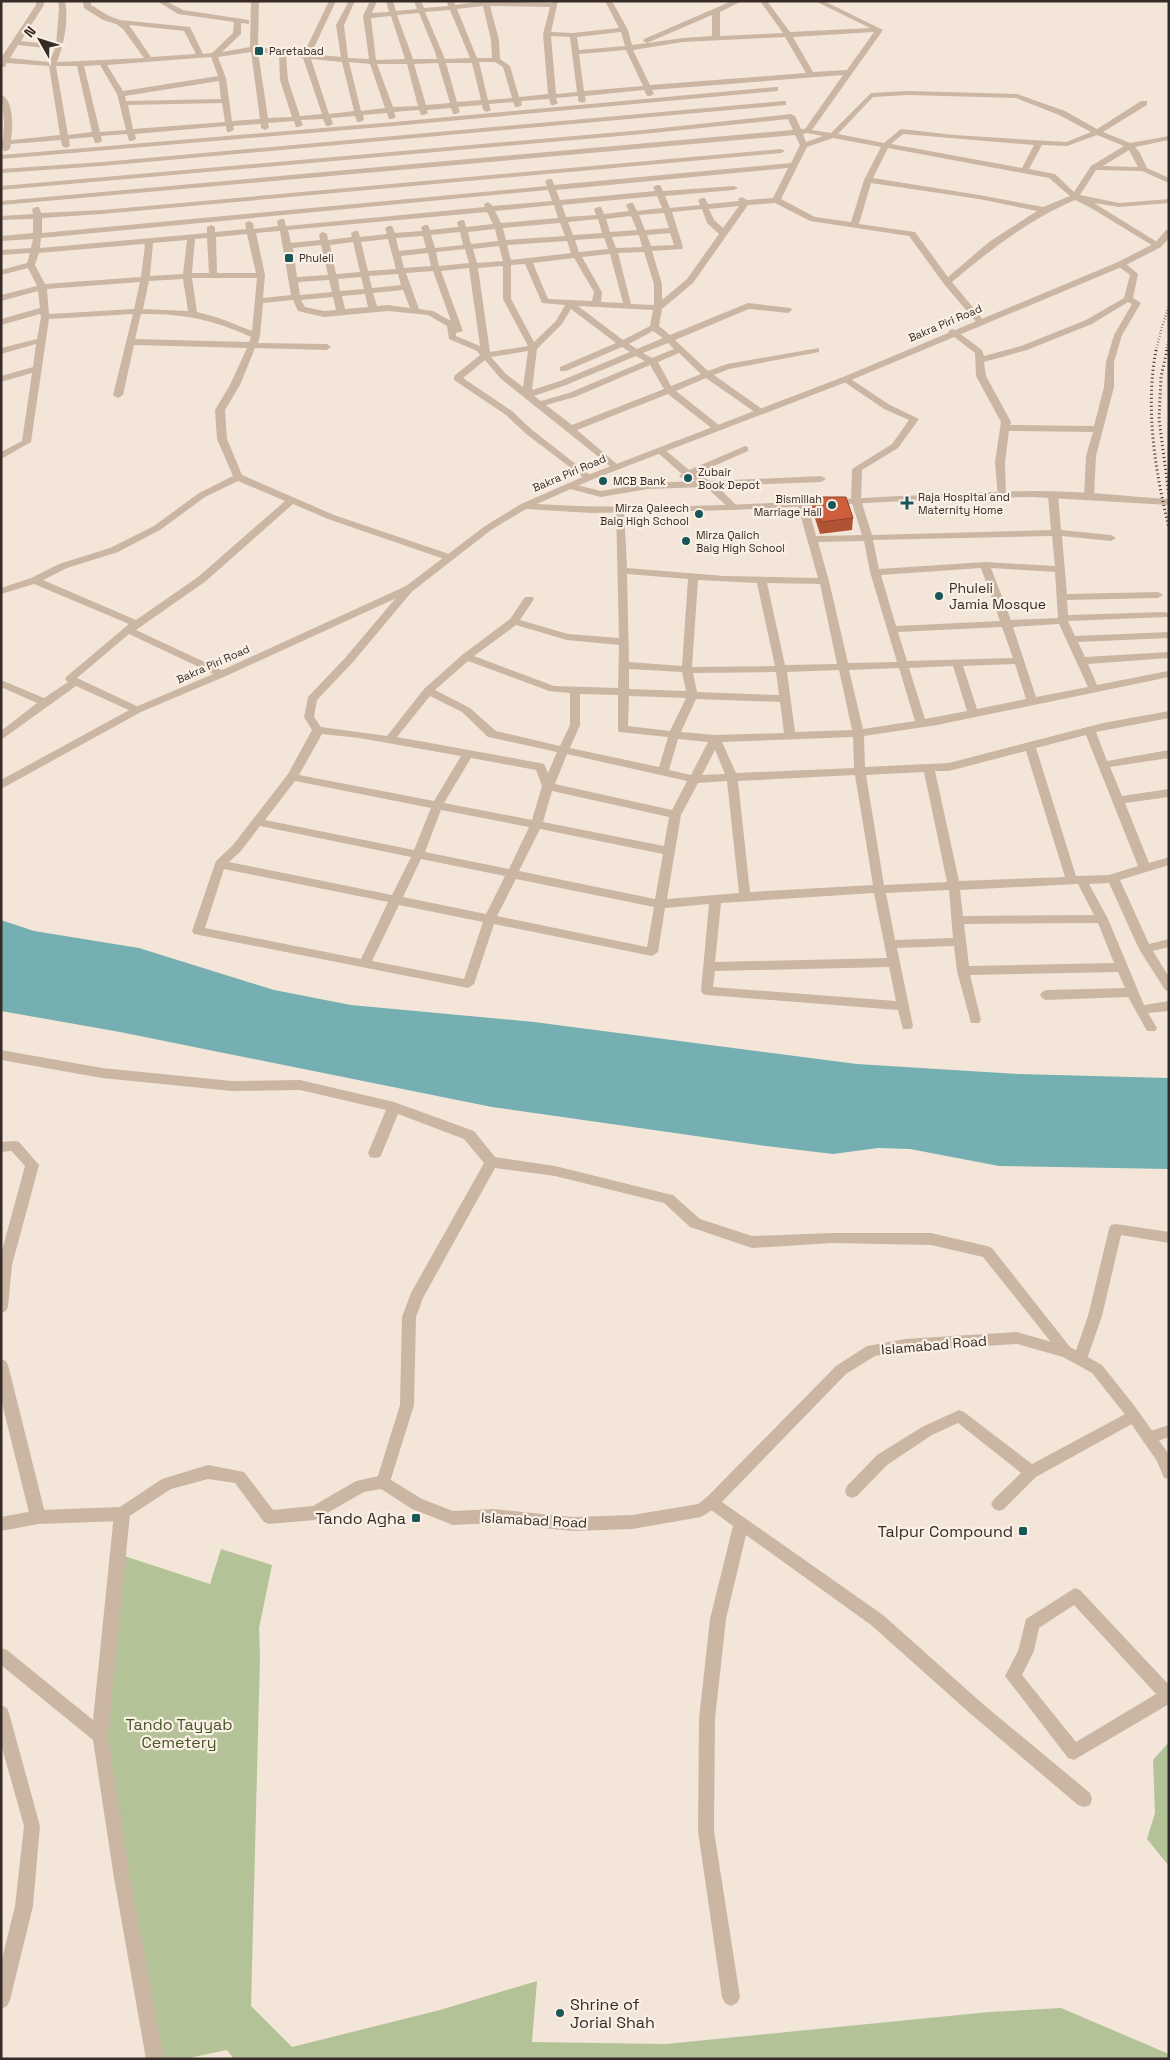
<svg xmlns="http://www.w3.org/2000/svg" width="1170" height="2060" viewBox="0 0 1170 2060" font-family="'Space Grotesk',sans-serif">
<rect width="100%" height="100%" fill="#f3e6d9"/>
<g fill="#b4c298">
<path d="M221 1549 272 1565 259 1628 260 1656 251 2006 292 2047 440 2010 537 1981 532 2042 666 2044 989 2012 1061 2008 1169 2054V2059H234L227 2050 184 2059H155L100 1736 118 1554 210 1584Z"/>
<path d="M1169 1742V1866L1147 1839 1155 1813 1153 1760Z"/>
</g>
<path fill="#76afb1" d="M1 920 34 931 139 948 274 990 351 1005 534 1022 857 1064 1018 1074 1169 1078V1169L999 1166 910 1149 878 1148 833 1154 766 1146 492 1107 120 1032 1 1011Z"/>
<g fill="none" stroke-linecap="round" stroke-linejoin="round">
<g fill="#cbb6a4" fill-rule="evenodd">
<path d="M36 1H43L44 5 21 41 56 45 59 9 58 1H65C69 20 64 44 57 62L144 58 123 29 116 24 103 20 84 8 83 1H91V5L109 16 120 20 190 27 203 54 212 53 233 33 234 22 178 14 157 1H166L183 10 249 20V24L241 23V34L222 52 250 47 251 1H259L258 47 304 53 329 1H336L311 54 341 57 336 25 349 1H355L344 25 348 58 369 59 363 16 370 1H377L372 13 389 12 386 1H393L396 11 417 9 414 1H421L424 8 448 6 447 1H454L455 5 482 1 551 3 558 1 551 32 573 33 619 28 605 1H612L628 30 632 45 647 43 643 41 644 39 732 1H742L720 12V36L783 33 760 1H767L790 32 870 28 815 1H824L883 30 812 130 831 133 871 93 908 91 1017 94 1065 111 1097 129 1141 101H1147V105L1103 132 1130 143 1169 136V140L1135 147 1140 153 1147 168 1169 178V183L1142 171 1096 170 1080 195 1119 203 1169 199V203L1119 207 1094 203 1162 245 1155 247 1091 208 1075 200C1028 220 990 250 952 282L984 321 980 324 977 323 944 284 909 236 810 221 775 203 748 205 693 283 662 309 659 326 670 335 748 303 791 308 792 310 788 313 749 309 675 340 708 371 727 364 819 348V352L729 369 714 375 762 409V413H756L706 378 676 391 720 426V430H714L668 394 577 430 618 465 620 467 615 470 500 378 485 360 463 378 512 411 531 429 591 476V480L588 481 525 433 506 415 454 380V376L480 355 477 351 449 339 447 326 428 315 388 311 324 317 298 311 293 300 263 303 260 336 258 343 327 344 331 347 327 350 255 348 240 385 225 410 227 439 242 475 334 515 452 555 453 557 452 559H444L328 519 293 504 206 581 136 630 226 672 227 674 226 676H218L129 634 77 678 141 708 142 710 141 712H133L76 686 1 740V731L37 703 1 687V680L44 698 68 682 65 679 66 677 129 624 34 584 1 594V588L31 578 59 564 110 548 154 526 199 493 233 476 217 439 215 410 230 385 247 348 134 345 123 395 118 398 113 395 133 314 49 319 31 442 1 459V452L22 441 32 373 1 382V376L33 367 36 344 1 354V348L37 339 41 317 40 314 1 325V319L40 308 38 291 1 301V295L37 286 28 268 1 275V270L27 263 30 253 1 255V250L31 248 33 239 1 241V236L33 233V219L1 220V216L33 214 32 209 36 207H39L41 213 102 210 781 149 785 151 781 153 102 214 42 218V233L547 186 545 181 549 179H552L554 185 791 163 800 145 795 135 1 205V201L793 130 788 119 643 134 1 190V186L643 130 791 114 795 116 801 129H805L843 75 652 90 654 94 650 96H647L644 90 585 96 586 101 582 103 578 101V96L556 98 558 103 554 105H551L549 99 521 101 522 105 518 107H515L513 102 489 104 491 110 487 112 483 110 482 105 458 107 460 112 456 114H453L451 108 427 110 428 113 424 115H421L419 110 394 112 396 117 392 119H389L387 113 363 115 364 120 360 122H357L355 116 331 118 333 124 329 126H326L323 119 301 120 303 125 299 127H296L294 121 268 123 269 128 265 130 261 128V124L233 126 234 130 230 132H227L226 126 135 134 136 139 132 141H129L127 134 101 136 102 141 98 143H95L93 137 69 139 70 146 66 148 62 146 61 140 11 144 10 149 6 151H3L1 141 3 140 4 122 1 94C14 101 13 126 11 140L60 135 49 66 7 63 5 67H1V58L36 5ZM483 6 491 40 492 58H477L457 9ZM490 6 550 7 543 34 548 94 519 97 510 66 500 59 499 40ZM450 10 470 58 445 59 425 12ZM419 13 435 52 437 59H413L397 15ZM712 15V36L683 38 647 43ZM391 16 405 59 376 60 371 18ZM129 25 184 31 196 54 151 57ZM621 32 625 46 579 50 577 37ZM874 32 847 70 813 72 793 37ZM551 36 570 37 577 92 556 94ZM785 37 806 73 650 85 633 50 683 42ZM18 45 55 49 49 62 10 58ZM626 50 643 86 584 91 579 54ZM251 52 260 119 232 121 226 78 218 57ZM258 52 279 54 280 80 292 117 268 118ZM286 55 303 58 322 114 300 116 288 80ZM211 57 218 76 123 91 107 65ZM311 59 342 62 354 111 329 114ZM349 62 370 64 385 108 361 111ZM479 62H495L503 67 512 98 488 100ZM438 63 450 103 426 105 414 64ZM446 63H472L481 100 457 102ZM377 64H407L418 106 393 107ZM100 65 117 94 126 130 100 132 84 66ZM56 66H77L92 132 68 135ZM219 81 221 99 126 101 125 96ZM908 95 1016 98 1059 115 1091 132 1066 142 954 135 901 129 884 143 838 134 873 97ZM222 103 225 122 133 129 128 105ZM807 133 823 136 806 142 803 134ZM903 134 1034 145 1022 168 891 144ZM1097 135 1124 146 1091 166 1074 192 1055 174 1029 169 1042 145 1067 146ZM833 138 881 147 864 180 851 222 815 217 781 199 807 147ZM888 148 1049 178 1070 196 1043 207 979 195 873 178ZM1129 150 1138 167 1103 166ZM788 168 773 198 747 200 742 197 738 199 739 201 708 204 705 198H702L698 200 700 205 670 208 665 196 734 190 738 188 734 186 663 191 660 185H657L653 187 655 191 560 200 556 190ZM871 183 979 199 1037 211 989 242 948 277 915 232 859 224ZM548 190 552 201 493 206 488 202 484 204 485 207 286 226 284 219H281L277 221 278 226 254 229 253 223 249 221 245 223 246 229 215 232V227L211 225 207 227V233L40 248 41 238ZM657 196 662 208 637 211 633 203H630L626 205 629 211 604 214 601 207H598L594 209 596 215 566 217 562 205ZM554 205 558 218 501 223 495 211ZM739 206 723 228 714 220 709 209ZM702 209 707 223 719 234 687 279 662 300V284L652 251 682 249 683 247 672 212ZM487 212 493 224 466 227 464 220H461L457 222 458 227 430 230 428 225H425L421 227 422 231 395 233 392 226H389L385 228 387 234 360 237 358 231H355L351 233 352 237 328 240 327 234 323 232 319 234 320 240 291 243 288 230ZM664 213 669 228 645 230 639 215ZM631 216 637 230 610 232 606 219ZM598 219 602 233 573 235 568 222ZM560 223 565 236 506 240 503 228ZM495 229 498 241 471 244 468 232ZM280 231 291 295 263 298 265 275 256 233ZM460 232 463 245 435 248 431 235ZM670 233 674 245 651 246 647 235ZM247 234 256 273H217L216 237ZM639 235 642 247 616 248 612 237ZM423 236 426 248 399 251 396 238ZM207 238 209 273H192L195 239ZM604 238 608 249 579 252 575 240ZM388 239 396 269 368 271 361 242ZM187 240 183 274 150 276 153 243ZM567 241 571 253 511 260 507 245ZM353 242 360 272 336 274 330 245ZM143 244 145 245 141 277 45 284 35 265 39 253ZM321 245 328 275 297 277 293 248ZM499 246 503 261 477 263 473 249ZM465 249 469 263 439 266 436 252ZM644 252 654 284V305L631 304 618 253ZM428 253 431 266 404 268 401 256ZM610 254 623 303 601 302 602 292 582 257ZM574 258 594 292 592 301 548 299 533 263ZM525 264 542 303 565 305 556 321 534 342 511 299V265ZM503 266V299L528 346 490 352 478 268ZM469 268 480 346 456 336V333L463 331 441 271ZM433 271 451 321 433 311 419 309 406 273ZM398 274 401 285 372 288 369 276ZM361 277 364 289 340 291 338 279ZM192 278H257L252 331 219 318 197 312ZM183 279 188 311 143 309 149 281ZM329 280 332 292 300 295 298 282ZM140 282 134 309 49 314 47 289ZM403 290 410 308 388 305 377 306 373 293ZM365 294 368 307 345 309 342 296ZM333 297 336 310 324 311 305 307 301 300ZM578 306 653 310 650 326 623 340ZM571 309 616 343 560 367V371H566L622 347 630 352 560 381 532 390 537 349 562 324ZM141 314C185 314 211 319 251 337L249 342 135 339ZM653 331 663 338 637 349 629 344ZM668 343 674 349 652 358 643 353ZM528 351 523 387 506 374 491 357ZM679 353 701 374 671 386 658 362ZM636 356 645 361 569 393 541 401 534 396 566 385ZM650 365 664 389 572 425 546 405 575 397ZM238 481 285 501 198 577 136 620 43 580 67 568 118 552 160 530 205 497Z"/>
<path d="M775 87H778V91L394 126 1 159V155L394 122Z"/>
<path d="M783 101H786V105L102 166 1 173V169L102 162Z"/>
<path d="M1118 262H1124L1138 274 1133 298 1141 303 1122 335 1114 362V387L1096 456 1094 496 1089 499 1084 496 1086 456 1093 432 1009 431 1005 462 1006 495 1004 497H998L995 462 1001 422 976 376 975 353 948 332 952 329 955 330 982 350 984 356 1021 346 1086 320 1124 298 1130 275 1118 266ZM1128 302 1132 304 1114 335 1106 362 1104 387 1094 426 1010 425 1011 422 986 376 984 362 1027 350 1092 324Z"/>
<path d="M846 376 890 405 919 419 898 448 862 470 861 500 872 535 1051 530 1048 495 1053 492 1058 495 1061 530 1111 535 1116 538 1111 541 1062 536 1067 594 1158 592 1163 595 1158 598 1067 600 1068 615 1164 612 1168 613V617L1068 621 1075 636 1169 632V638L1078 642 1085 657 1169 652V658L1088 664 1097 685 1168 671 1169 677 937 725 864 736 865 767 949 763 1103 723 1169 711V718L1096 732 1107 761 1169 750V758L1110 767 1122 796 1169 789V797L1125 803 1149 863 1169 857V865L1120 880 1149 944 1169 939V947L1153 951 1169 977V991L1165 990 1139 949 1109 883 1089 884 1108 919 1144 1005 1169 1001V1011L1148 1013 1157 1028 1155 1031H1147L1128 997 1046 1000 1042 998 1040 995 1042 992 1046 990 1125 988 1118 972 970 975 981 1020 979 1023H971L957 971 954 946 897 948 913 1026 911 1029H903L898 1010 707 995 703 994 701 991 709 904 665 908 658 952 652 956 494 924 474 984 468 988 194 934 192 931 216 861 233 845 288 774 312 730 304 717 308 697 345 658 406 586 410 585 415 588 353 662 317 700 314 717 321 727 387 736 424 689 462 655 510 619 525 597H533L534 599 520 620 568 634 619 638 616 507H622L624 509 627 568 724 576 818 578 797 503 802 500 807 503 816 536 862 535 851 500 852 469 892 444 909 420 884 409 843 381 841 379ZM1052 536 1055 566 985 562 879 569 873 540ZM864 541 870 572 897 662 848 663 829 581 818 542ZM981 568 1000 621 896 626 881 575ZM991 568 1055 572 1058 618 1011 620ZM627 574 688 579 682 666 629 662ZM698 580 757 583 775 666 692 667ZM767 583 820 584 837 664 785 665ZM1059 624 1088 687 1036 697 1013 627ZM516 625 567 640 619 645 618 688 554 686 474 656ZM1002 627 1013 658 907 661 898 632ZM468 661 549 691 570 693V725L560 746 496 731 470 708 435 690ZM1015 664 1026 699 977 709 963 666ZM953 666 967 711 925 719 909 668ZM899 668 915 721 863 729 849 670ZM629 669 682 672 686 691 629 689ZM839 670 852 730 795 732 787 672ZM776 672 779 695 697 692 693 673ZM580 694 618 695V729L619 732 668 737 659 767 570 748 580 725ZM430 696 462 712 488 737 557 752 548 773 544 764 540 763 397 737ZM629 696 686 698 670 731 628 726ZM696 699 780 702 784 733 715 735 681 732ZM322 734 359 738 461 756 434 801 299 775ZM1086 735 1138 866 1109 875 1076 876 1036 748ZM853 737 854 768 736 773 722 742ZM678 739 708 742 691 775 669 770ZM715 750 725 774 702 775ZM1026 751 1065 877 959 881 935 771H949ZM567 754 687 781 672 810 555 784ZM471 758 536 770 542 786 532 820 444 803ZM924 772 947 882 884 885 866 775ZM855 775 873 885 750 892 738 781ZM295 781 431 808 414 850 265 820ZM727 781 739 893 667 899 681 815 698 783ZM552 791 669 817 664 846 543 822ZM441 810 529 827 509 869 425 852ZM260 826 411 857 392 895 229 862 241 851ZM540 829 663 854 655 899 519 871ZM421 859 505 876 486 914 403 897ZM224 869 388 902 361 959 205 928ZM516 879 654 907 647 947 497 916ZM1078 884 1094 915 963 916 960 890ZM949 890 953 938 895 940 886 893ZM874 893 887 958 715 962 721 903ZM399 905 483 922 464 979 372 961ZM1098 923 1114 963 969 966 964 924ZM889 967 896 1001 713 987 715 971Z"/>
<path d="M745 446 748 447V451L696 474 711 481 821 476 826 479 821 482 717 486 738 507 733 510 730 509 706 487 648 489 601 497 566 488 564 486 569 483 601 491 648 483 696 481 688 478H681L679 476 682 474 658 453V449H664L689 470Z"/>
<path d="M1 1050 102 1068 232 1081 300 1080 394 1102 474 1131 495 1157 555 1166 668 1194 673 1195 700 1219 752 1236 832 1233H931L987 1246 992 1248 1074 1352 1072 1356 1067 1358 1062 1356 983 1257 931 1245 832 1243 752 1248 690 1227 664 1203 555 1176 495 1168 423 1298 416 1317 414 1405 390 1482 388 1487 383 1489 378 1487 376 1482 400 1405 402 1317 411 1293 484 1163 464 1139 398 1114 382 1153 380 1157 375 1158 370 1157 368 1153 386 1110 300 1090 232 1091 102 1078 1 1060Z"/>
<path d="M14 1141 19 1142 39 1165 12 1265 8 1307 6 1311 1 1313V1254L25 1166 7 1146 9 1142Z"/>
<path d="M1116 1224 1169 1232V1243L1121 1235 1102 1316 1087 1359 1085 1363 1080 1365 1075 1363 1073 1359 1088 1316 1109 1229 1111 1225Z"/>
<path d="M1 1359 6 1361 8 1365 46 1517 43 1522 38 1524 33 1522 30 1517 1 1399Z"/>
<path d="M959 1410 964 1412 1032 1464 1129 1412 1134 1410 1139 1412 1141 1416 1139 1420 1036 1477 1004 1509 999 1511 994 1509 991 1504 994 1499 1021 1473 958 1423 932 1435 887 1465 857 1496 852 1498 847 1496 845 1491 847 1486 877 1455 922 1427Z"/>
<path d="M1169 1425V1437L1149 1444 1144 1443 1142 1438 1144 1433Z"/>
<path d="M712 1495 883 1615 984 1705 1090 1793 1092 1799 1090 1805 1084 1807 1078 1805 972 1715 871 1625 746 1535 726 1619 715 1719 714 1831 740 1997 737 2003 731 2006 725 2003 722 1997 698 1831 699 1719 710 1619 733 1526 707 1507 705 1502 707 1497Z"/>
<path d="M122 1507 127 1509 130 1514 108 1736 130 1878 164 2059H146L114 1878 93 1740 1 1665V1648L7 1650 93 1720 114 1514 117 1509Z"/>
<path d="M1075 1588 1080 1590 1169 1685V1704L1074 1760 1068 1758 1005 1676 1018 1651 1026 1619ZM1074 1605 1156 1694 1076 1742 1022 1675 1034 1651 1039 1628Z"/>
<path d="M1 1705 7 1708 9 1713 40 1826 33 1906 10 2000 7 2006 1 2009V1963L15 1906 24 1826 1 1744Z"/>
</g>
<g fill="#cbb6a4" fill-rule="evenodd">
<path d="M1166 230H1169V238L1161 247 1124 266 849 381 591 480 537 504C701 514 865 494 1029 491 1075 490 1123 496 1169 499V505L1032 497 944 499 733 510 591 513 526 509 491 530 414 590 226 676 141 712 1 789V780L133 708 218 672 406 586 485 526 521 504 585 476 843 377 1118 262 1155 243Z"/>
<path d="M14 1141 19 1142 21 1146 19 1150 1 1152V1142Z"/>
<path d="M1017 1332 1072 1348 1102 1365 1133 1404 1168 1453 1169 1479 1164 1478 1157 1461 1123 1412 1092 1373 1063 1357 1017 1344 905 1351 875 1356 846 1374 717 1507 701 1517 632 1529 573 1531 493 1523 453 1525 412 1509 381 1489 364 1492 315 1520 269 1524 264 1522 235 1483 208 1479 171 1489 122 1521 38 1524 1 1531V1517L38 1510 120 1507 162 1479 208 1465 244 1472 273 1510 313 1506 356 1481 383 1475 422 1499 453 1511 493 1509 573 1517 632 1515 698 1504 707 1497 836 1366 867 1346 905 1339Z"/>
</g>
<g stroke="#362b26" stroke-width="2.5" stroke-dasharray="0.5 2.5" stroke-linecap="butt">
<path d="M1156 351 1161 330 1169 306"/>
<path d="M1166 351 1169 339"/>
</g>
<g stroke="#362b26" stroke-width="3" stroke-dasharray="1 3" stroke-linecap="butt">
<path d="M1156 350C1145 408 1155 471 1169 528"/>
<path d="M1167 350 1161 377 1159 419 1169 496"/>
</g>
</g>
<path fill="#b05234" d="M813 497 853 518 852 530 820 534 812 509Z"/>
<path fill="#cd5f3c" stroke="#90422a" d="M813 497H846L853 518 821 522Z"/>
<g fill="#19565a" stroke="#faf0e5" stroke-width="2">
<rect x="254" y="46" width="10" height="10" rx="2.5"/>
<rect x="284" y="253" width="10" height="10" rx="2.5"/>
<circle cx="688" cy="478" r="5"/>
<circle cx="603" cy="481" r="5"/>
<path d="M904.5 495.5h5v5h5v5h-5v5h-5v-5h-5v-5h5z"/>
<circle cx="832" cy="505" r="5"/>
<circle cx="699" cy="514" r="5"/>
<circle cx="686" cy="541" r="5"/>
<circle cx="939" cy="596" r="5"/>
<rect x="411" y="1513" width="10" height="10" rx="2.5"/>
<rect x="1018" y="1526" width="10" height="10" rx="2.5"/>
<circle cx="560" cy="2013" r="5"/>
</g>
<g text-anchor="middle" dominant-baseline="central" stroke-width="4.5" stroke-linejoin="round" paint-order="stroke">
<g font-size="11" fill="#362b26" stroke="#faf0e5" text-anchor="start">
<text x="269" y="51">Paretabad</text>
<text x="299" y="258">Phuleli</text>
<text x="698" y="472">Zubair<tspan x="698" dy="13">Book Depot</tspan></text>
<text x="613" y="481">MCB Bank</text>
<text x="918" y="497">Raja Hospital and<tspan x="918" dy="13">Maternity Home</tspan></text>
<text x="822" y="499" text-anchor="end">Bismillah<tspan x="822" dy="13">Marriage Hall</tspan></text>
<text x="689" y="508" text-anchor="end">Mirza Qaleech<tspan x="689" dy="13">Baig High School</tspan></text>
<text x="696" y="535">Mirza Qalich<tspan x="696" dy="13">Baig High School</tspan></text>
</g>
<g font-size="11" fill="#362b26" stroke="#faf0e5">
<text transform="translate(945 323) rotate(-23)">Bakra Piri Road</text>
<text transform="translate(569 473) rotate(-23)">Bakra Piri Road</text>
<text transform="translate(213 664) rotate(-24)">Bakra Piri Road</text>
</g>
<g font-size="14" fill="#362b26" stroke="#faf0e5" text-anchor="start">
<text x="949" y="588">Phuleli<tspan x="949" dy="16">Jamia Mosque</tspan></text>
</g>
<g font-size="14" fill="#362b26" stroke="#faf0e5">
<text transform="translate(934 1345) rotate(-5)">Islamabad Road</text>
<text transform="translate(534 1520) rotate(3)">Islamabad Road</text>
</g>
<g font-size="16" fill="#362b26" stroke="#faf0e5" text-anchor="end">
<text x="406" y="1518">Tando Agha</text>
<text x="1013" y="1531">Talpur Compound</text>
<text x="570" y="2004" text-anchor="start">Shrine of<tspan x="570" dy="18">Jorial Shah</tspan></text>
</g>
<g font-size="16" fill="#465628" stroke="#faf0e5">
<text x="179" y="1724">Tando Tayyab<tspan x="179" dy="18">Cemetery</tspan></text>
</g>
</g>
<rect width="1170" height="2060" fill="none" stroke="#362b26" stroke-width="5"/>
<g transform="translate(40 40) rotate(309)" stroke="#faf0e5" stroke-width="4" paint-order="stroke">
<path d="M0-4L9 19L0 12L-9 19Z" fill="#362b26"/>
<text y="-8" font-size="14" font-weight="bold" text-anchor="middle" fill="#362b26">N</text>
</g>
</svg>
